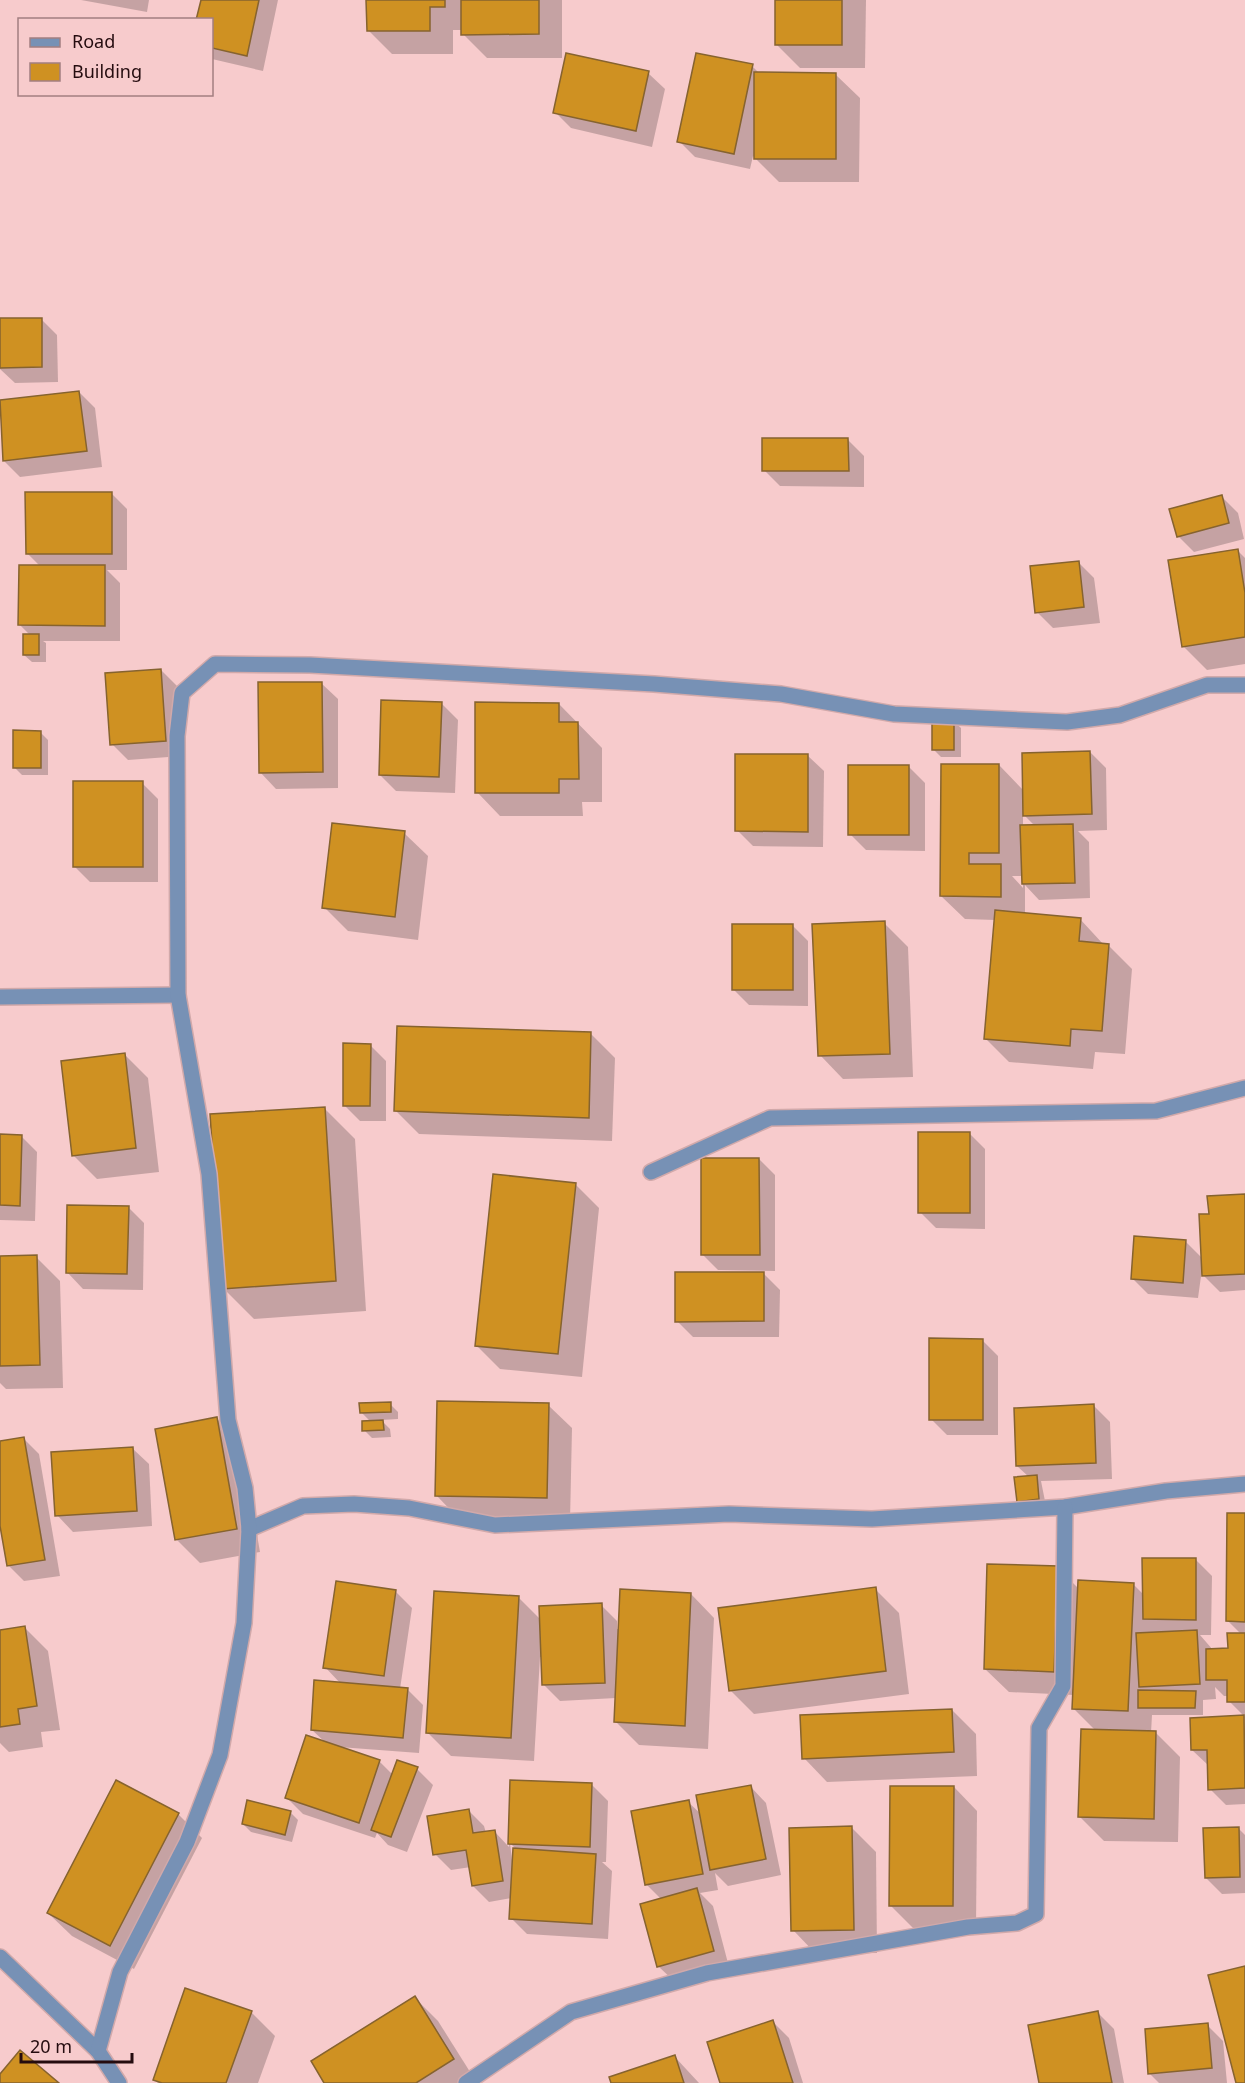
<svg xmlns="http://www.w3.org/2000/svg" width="1245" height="2083" font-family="'Noto Sans',sans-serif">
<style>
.shadow{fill:#0003;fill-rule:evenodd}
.building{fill:#cf9122;stroke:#86632f;stroke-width:1.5}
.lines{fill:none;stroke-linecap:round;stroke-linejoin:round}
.minor-casing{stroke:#d1a9aa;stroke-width:18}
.minor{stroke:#7791b5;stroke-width:15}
</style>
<rect width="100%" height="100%" fill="#f7cbcc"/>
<g class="shadow">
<path d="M 81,0 L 149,0 L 147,12 Z"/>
<path d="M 202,0 L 278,0 L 263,71 L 212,59 L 212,20 Z"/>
<path d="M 368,0 L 562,0 L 562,58 L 487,58 L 463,34 L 463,30 L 453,30 L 453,54 L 392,54 L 368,30 Z"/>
<path d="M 776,0 L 866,0 L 865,68 L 800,68 L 776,44 Z"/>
<path d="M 752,66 L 760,74 L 836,75 L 860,98 L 859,182 L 779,182 L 753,156 L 750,169 L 695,157 L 679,141 Z"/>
<path d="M 648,73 L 665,89 L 652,147 L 571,128 L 555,112 Z"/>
<path d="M 41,319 L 57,335 L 58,382 L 15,383 L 0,369 L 0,320 Z"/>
<path d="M 79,392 L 95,408 L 102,467 L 20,477 L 4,461 L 0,401 Z"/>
<path d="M 848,440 L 864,456 L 864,487 L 780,486 L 764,470 Z"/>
<path d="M 111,493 L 127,509 L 127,570 L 107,570 L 120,583 L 120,641 L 43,641 L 46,643 L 46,662 L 32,662 L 24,655 L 31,636 L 20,625 L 41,567 L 27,553 Z"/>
<path d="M 1222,497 L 1238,513 L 1244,539 L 1194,552 L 1178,536 Z"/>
<path d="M 1238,551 L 1245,558 L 1245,664 L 1207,670 L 1183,646 Z"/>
<path d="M 1078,562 L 1094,578 L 1100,623 L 1053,628 L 1037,612 Z"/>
<path d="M 161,670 L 177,686 L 182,756 L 128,760 L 112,744 Z"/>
<path d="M 321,683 L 338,699 L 338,788 L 276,789 L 260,772 Z"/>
<path d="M 442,704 L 458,720 L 455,793 L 396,791 L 380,775 Z"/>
<path d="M 559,704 L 602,748 L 602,802 L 582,802 L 583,816 L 500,816 L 477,792 Z"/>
<path d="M 953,721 L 961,728 L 961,757 L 941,757 L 933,749 Z"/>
<path d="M 40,732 L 48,740 L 48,775 L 22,775 L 14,767 Z"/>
<path d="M 1090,752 L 1106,768 L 1107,830 L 1078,831 L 1089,842 L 1090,898 L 1039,900 L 1025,885 L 1025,914 L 1080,919 L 1104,945 L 1108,945 L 1132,969 L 1125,1054 L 1095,1052 L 1093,1069 L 1009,1062 L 985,1038 L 995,920 L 965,919 L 941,896 L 999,765 L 1024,791 ZM 1023,814 L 1035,826 L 1023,826 ZM 1012,876 L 1023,876 L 1023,888 Z"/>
<path d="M 807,755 L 824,771 L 823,847 L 753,846 L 737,830 Z"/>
<path d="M 909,767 L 925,783 L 925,851 L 866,850 L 850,834 Z"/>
<path d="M 142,783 L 158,799 L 158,882 L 90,882 L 74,866 Z"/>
<path d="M 404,833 L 428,856 L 418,940 L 348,931 L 324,907 Z"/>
<path d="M 884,923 L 908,947 L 913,1077 L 843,1079 L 820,1055 Z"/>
<path d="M 792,925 L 808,941 L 808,1006 L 749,1005 L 733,989 Z"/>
<path d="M 591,1034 L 615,1058 L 612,1141 L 419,1134 L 395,1110 Z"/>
<path d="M 370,1045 L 386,1061 L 386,1121 L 360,1121 L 344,1105 Z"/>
<path d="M 125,1055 L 148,1078 L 159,1172 L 97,1179 L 73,1155 Z"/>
<path d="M 324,1108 L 355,1139 L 366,1311 L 254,1319 L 223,1288 Z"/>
<path d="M 969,1133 L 985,1149 L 985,1229 L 936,1228 L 920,1212 Z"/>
<path d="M 0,1136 L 21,1136 L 37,1152 L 35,1221 L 0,1220 Z"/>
<path d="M 759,1159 L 775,1175 L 775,1271 L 718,1270 L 702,1254 Z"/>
<path d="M 575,1184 L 599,1208 L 582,1377 L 500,1369 L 476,1345 Z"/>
<path d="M 1245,1195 L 1245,1290 L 1220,1292 L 1204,1276 L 1203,1262 L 1198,1298 L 1148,1294 L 1132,1278 L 1185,1241 L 1203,1259 Z"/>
<path d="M 128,1207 L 144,1223 L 143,1290 L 83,1289 L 67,1272 Z"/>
<path d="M 36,1257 L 60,1281 L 63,1388 L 6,1389 L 0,1383 L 0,1258 Z"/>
<path d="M 764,1274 L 780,1290 L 779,1337 L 693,1337 L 677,1321 Z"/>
<path d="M 982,1340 L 998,1356 L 998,1435 L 947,1435 L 931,1419 Z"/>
<path d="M 390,1404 L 398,1412 L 398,1419 L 381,1420 L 390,1429 L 391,1437 L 372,1438 L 364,1430 L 371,1422 L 361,1412 Z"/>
<path d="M 548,1405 L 572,1428 L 570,1522 L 460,1520 L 437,1496 Z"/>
<path d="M 1094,1406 L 1110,1422 L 1112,1479 L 1041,1481 L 1046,1506 L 1026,1509 L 1019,1501 L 1029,1477 L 1017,1466 Z"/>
<path d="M 217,1419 L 241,1443 L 260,1552 L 200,1563 L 176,1539 Z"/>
<path d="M 23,1438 L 39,1454 L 60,1576 L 24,1581 L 8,1565 L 0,1516 L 0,1442 Z"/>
<path d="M 132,1448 L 149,1464 L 152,1526 L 73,1532 L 57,1515 Z"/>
<path d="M 1245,1515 L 1245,1804 L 1226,1805 L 1210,1789 L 1209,1766 L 1192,1750 L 1244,1716 L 1229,1701 L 1229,1696 L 1224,1696 L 1215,1687 L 1216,1699 L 1203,1700 L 1203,1715 L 1152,1715 L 1151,1733 L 1156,1733 L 1180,1757 L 1178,1842 L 1104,1841 L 1080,1817 L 1096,1731 L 1073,1708 L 1074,1695 L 1009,1692 L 985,1669 L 1057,1567 L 1079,1589 L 1133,1584 L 1144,1595 L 1196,1560 L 1212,1576 L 1211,1635 L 1200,1635 L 1213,1650 L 1229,1650 L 1241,1634 L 1228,1621 Z"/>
<path d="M 875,1589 L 899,1613 L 909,1694 L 754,1714 L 730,1690 Z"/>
<path d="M 396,1592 L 412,1608 L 400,1689 L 407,1689 L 423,1705 L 419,1753 L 339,1747 L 379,1761 L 393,1775 L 417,1769 L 433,1785 L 407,1852 L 388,1845 L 377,1833 L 375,1838 L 303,1814 L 287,1798 L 326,1743 L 312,1730 L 341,1684 L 325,1667 Z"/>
<path d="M 691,1594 L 714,1618 L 708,1749 L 639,1745 L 615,1721 L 616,1698 L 560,1701 L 544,1685 L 543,1657 L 540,1657 L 534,1761 L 451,1756 L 427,1732 L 518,1597 L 541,1620 L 601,1605 L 617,1621 L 617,1629 L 620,1629 Z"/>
<path d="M 24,1627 L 48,1651 L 60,1730 L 41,1732 L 43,1747 L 9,1752 L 0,1743 L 0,1631 Z"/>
<path d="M 952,1710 L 976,1734 L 977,1776 L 827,1782 L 804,1758 Z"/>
<path d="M 512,1782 L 592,1785 L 608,1801 L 606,1862 L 602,1862 L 612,1871 L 608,1939 L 527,1934 L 511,1918 L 512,1898 L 489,1902 L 473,1886 L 471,1867 L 451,1870 L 435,1854 L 468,1810 L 484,1826 L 486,1833 L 494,1831 L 509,1847 ZM 510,1843 L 517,1850 L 512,1860 Z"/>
<path d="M 750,1786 L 766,1803 L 781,1875 L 728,1886 L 715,1873 L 718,1890 L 700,1893 L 713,1906 L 729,1967 L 675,1982 L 658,1966 L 662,1900 L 646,1884 L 688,1802 L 701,1814 Z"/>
<path d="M 954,1787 L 977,1811 L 976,1929 L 914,1929 L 890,1905 Z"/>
<path d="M 290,1812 L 298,1820 L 292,1842 L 251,1832 L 243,1824 Z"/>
<path d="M 178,1814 L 202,1838 L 134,1969 L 72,1936 L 48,1913 Z"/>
<path d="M 852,1828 L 876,1852 L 877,1953 L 816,1954 L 793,1930 Z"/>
<path d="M 1238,1828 L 1245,1835 L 1245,1893 L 1222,1894 L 1206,1878 Z"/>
<path d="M 415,1998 L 438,2021 L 477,2083 L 326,2083 Z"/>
<path d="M 251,2012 L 275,2036 L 258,2083 L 158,2083 L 155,2079 Z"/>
<path d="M 1098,2013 L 1114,2029 L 1124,2083 L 1040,2083 Z"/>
<path d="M 773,2022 L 789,2038 L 803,2083 L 721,2083 Z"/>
<path d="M 1207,2025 L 1223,2041 L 1227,2083 L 1159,2083 L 1149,2073 Z"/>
<path d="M 674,2056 L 699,2083 L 613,2083 Z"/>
</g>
<g class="building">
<path d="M 201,0 L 259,0 L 247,56 L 212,48 L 212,20 L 196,20 Z"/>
<path d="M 366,0 L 445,0 L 445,7 L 430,7 L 430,31 L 367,31 Z"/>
<path d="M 461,0 L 539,0 L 539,34 L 461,35 Z"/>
<rect x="775" y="0" width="67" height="45"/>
<path d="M 566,53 L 649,71 L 636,131 L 553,113 Z"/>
<path d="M 696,53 L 753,64 L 734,154 L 677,142 Z"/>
<path d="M 754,72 L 836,73 L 836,159 L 754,159 Z"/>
<path d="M 0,318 L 42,318 L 42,367 L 0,368 Z"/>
<path d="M 79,391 L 87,451 L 3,461 L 0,400 Z"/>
<path d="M 762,438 L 848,438 L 849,471 L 762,471 Z"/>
<path d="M 25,492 L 112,492 L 112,554 L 26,554 Z"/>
<path d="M 1222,495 L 1229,523 L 1177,537 L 1169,509 Z"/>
<path d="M 1238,549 L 1245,593 L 1245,637 L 1182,647 L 1168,560 Z"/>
<path d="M 1079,561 L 1084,607 L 1035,613 L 1030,566 Z"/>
<path d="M 19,565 L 105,565 L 105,626 L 18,625 Z"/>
<rect x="23" y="634" width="16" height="21"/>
<path d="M 161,669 L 166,741 L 110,745 L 105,673 Z"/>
<path d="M 258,682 L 322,682 L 323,772 L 259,773 Z"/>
<path d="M 381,700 L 442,702 L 439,777 L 379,775 Z"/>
<path d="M 475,702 L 559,703 L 559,722 L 578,722 L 579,779 L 559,779 L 559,793 L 475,793 Z"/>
<rect x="932" y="719" width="22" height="31"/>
<path d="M 13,730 L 41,731 L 41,768 L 13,768 Z"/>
<path d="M 1090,751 L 1092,814 L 1023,816 L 1022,753 Z"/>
<path d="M 735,754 L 808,754 L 808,832 L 735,831 Z"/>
<path d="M 941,764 L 999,764 L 999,853 L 969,853 L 969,864 L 1001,864 L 1001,897 L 940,896 Z"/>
<rect x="848" y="765" width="61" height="70"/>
<rect x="73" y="781" width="70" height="86"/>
<path d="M 332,823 L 405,831 L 395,917 L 322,908 Z"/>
<path d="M 1073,824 L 1075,883 L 1022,884 L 1020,825 Z"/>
<path d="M 995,910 L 1081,918 L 1079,941 L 1109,944 L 1102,1031 L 1071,1029 L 1070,1046 L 984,1039 Z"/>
<path d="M 885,921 L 890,1054 L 818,1056 L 812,924 Z"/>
<rect x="732" y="924" width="61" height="66"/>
<path d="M 397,1026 L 591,1032 L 589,1118 L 394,1111 Z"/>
<path d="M 343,1043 L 371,1044 L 370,1106 L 343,1106 Z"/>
<path d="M 125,1053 L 136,1148 L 72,1156 L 61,1061 Z"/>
<path d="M 325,1107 L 336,1281 L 222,1289 L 210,1114 Z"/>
<rect x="918" y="1132" width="52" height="81"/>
<path d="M 0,1134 L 22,1135 L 20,1206 L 0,1205 Z"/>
<path d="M 701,1158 L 759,1158 L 760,1255 L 701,1255 Z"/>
<path d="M 493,1174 L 576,1183 L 558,1354 L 475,1346 Z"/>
<path d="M 1245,1194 L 1245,1274 L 1202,1276 L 1199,1214 L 1209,1214 L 1207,1196 Z"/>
<path d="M 67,1205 L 129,1206 L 127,1274 L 66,1273 Z"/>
<path d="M 1134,1236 L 1186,1240 L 1183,1283 L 1131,1279 Z"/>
<path d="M 37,1255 L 40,1365 L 0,1366 L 0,1256 Z"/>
<path d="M 675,1272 L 764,1272 L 764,1321 L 675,1322 Z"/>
<path d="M 929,1338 L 983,1339 L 983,1420 L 929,1420 Z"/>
<path d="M 437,1401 L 549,1403 L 547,1498 L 435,1496 Z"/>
<path d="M 391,1402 L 391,1412 L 360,1413 L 359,1403 Z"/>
<path d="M 1094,1404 L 1096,1463 L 1016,1466 L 1014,1408 Z"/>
<path d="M 217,1417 L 237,1529 L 175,1540 L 155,1429 Z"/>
<path d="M 383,1420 L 384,1430 L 362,1431 L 362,1421 Z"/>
<path d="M 24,1437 L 45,1560 L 7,1566 L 0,1526 L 0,1441 Z"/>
<path d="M 133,1447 L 137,1511 L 55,1516 L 51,1452 Z"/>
<path d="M 1037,1475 L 1039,1499 L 1017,1502 L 1014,1477 Z"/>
<path d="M 1227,1513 L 1245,1513 L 1245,1622 L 1226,1621 Z"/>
<path d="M 1142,1558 L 1196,1558 L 1196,1620 L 1143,1619 Z"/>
<path d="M 987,1564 L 1058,1566 L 1054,1672 L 984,1669 Z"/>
<path d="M 1078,1580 L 1134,1583 L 1128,1711 L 1072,1709 Z"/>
<path d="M 336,1581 L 396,1590 L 384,1676 L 323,1668 Z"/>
<path d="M 876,1587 L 886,1671 L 729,1691 L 718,1608 Z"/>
<path d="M 620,1589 L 691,1593 L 685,1726 L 614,1722 Z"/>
<path d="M 434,1591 L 519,1596 L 511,1738 L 426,1733 Z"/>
<path d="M 602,1603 L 605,1683 L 542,1685 L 539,1606 Z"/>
<path d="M 25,1626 L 37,1706 L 18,1709 L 20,1724 L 0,1727 L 0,1630 Z"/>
<path d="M 1197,1630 L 1200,1684 L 1139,1687 L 1136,1633 Z"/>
<path d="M 1227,1633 L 1245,1633 L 1245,1702 L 1227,1702 L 1227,1680 L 1206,1680 L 1206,1649 L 1228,1648 Z"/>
<path d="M 314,1680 L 408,1688 L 403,1738 L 311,1730 Z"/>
<path d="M 1138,1690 L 1196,1691 L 1195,1708 L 1138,1708 Z"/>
<path d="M 952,1709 L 954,1752 L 802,1759 L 800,1715 Z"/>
<path d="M 1244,1715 L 1245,1788 L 1208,1790 L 1207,1750 L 1191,1750 L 1190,1718 Z"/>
<path d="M 1081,1729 L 1156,1731 L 1154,1819 L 1078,1817 Z"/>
<path d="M 306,1735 L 380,1760 L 359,1823 L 285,1798 Z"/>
<path d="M 397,1760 L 418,1767 L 391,1837 L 371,1830 Z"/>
<path d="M 116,1780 L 179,1813 L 110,1946 L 47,1913 Z"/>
<path d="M 510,1780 L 592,1783 L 590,1847 L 508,1844 Z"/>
<path d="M 751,1785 L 766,1859 L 710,1870 L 696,1795 Z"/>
<path d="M 890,1786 L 954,1786 L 953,1906 L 889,1906 Z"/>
<path d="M 247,1800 L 291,1811 L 285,1835 L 242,1824 Z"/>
<path d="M 689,1800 L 703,1874 L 645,1885 L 631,1811 Z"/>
<path d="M 469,1809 L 473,1833 L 495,1830 L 503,1881 L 472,1886 L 466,1850 L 433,1855 L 427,1816 Z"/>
<path d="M 852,1826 L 854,1930 L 791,1931 L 789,1828 Z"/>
<path d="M 1239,1827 L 1240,1877 L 1205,1878 L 1203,1828 Z"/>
<path d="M 513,1848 L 596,1854 L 592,1924 L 509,1919 Z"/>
<path d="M 697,1888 L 714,1951 L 657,1967 L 640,1904 Z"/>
<path d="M 1245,1966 L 1245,2083 L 1236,2083 L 1208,1975 Z"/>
<path d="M 185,1988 L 252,2011 L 226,2083 L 162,2083 L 153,2080 Z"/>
<path d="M 415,1996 L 454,2059 L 416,2083 L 324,2083 L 311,2061 Z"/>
<path d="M 1098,2011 L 1112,2083 L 1039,2083 L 1028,2025 Z"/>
<path d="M 773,2020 L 793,2083 L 720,2083 L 707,2042 Z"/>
<path d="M 1208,2023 L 1212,2068 L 1148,2074 L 1145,2029 Z"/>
<path d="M 20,2050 L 59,2083 L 0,2083 L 0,2074 Z"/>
<path d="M 675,2055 L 684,2083 L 611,2083 L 609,2077 Z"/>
</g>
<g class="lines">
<defs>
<g id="minor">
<path d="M 0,997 L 178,995"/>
<path d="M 651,1172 L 770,1118 L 1156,1111 L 1245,1088"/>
<path d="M 249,1529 L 303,1506 L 354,1504 L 409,1508 L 495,1525 L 729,1514 L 872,1519 L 1065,1507 L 1166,1491 L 1245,1484"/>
<path d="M 0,1957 L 98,2051 L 119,2083"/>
<path d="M 98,2051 L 120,1972 L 187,1842 L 220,1755 L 244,1623 L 249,1529 L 245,1488 L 228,1420 L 209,1174 L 178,995 L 177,736 L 182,693 L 215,664 L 310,665 L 654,684 L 781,694 L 894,714 L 1067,722 L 1120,715 L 1207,685 L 1245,685"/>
<path d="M 466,2083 L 571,2012 L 707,1973 L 968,1927 L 1017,1923 L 1036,1914 L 1039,1728 L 1063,1686 L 1065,1507"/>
</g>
</defs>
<use href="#minor" class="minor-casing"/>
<use href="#minor" class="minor"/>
</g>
<rect x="18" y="18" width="195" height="78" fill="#f7cbcc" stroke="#a37f80" stroke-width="1.5"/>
<rect x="30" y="38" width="30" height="9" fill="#7791b5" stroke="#a37f80" stroke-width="1.5"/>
<text x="72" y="48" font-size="18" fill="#250c0f">Road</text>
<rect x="30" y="63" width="30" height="18" fill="#cf9122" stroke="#a37f80" stroke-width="1.5"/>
<text x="72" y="78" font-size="18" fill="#250c0f">Building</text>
<path d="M21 2053v9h111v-9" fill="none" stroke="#250c0f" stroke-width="3"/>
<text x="30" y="2053" font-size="18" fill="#250c0f" stroke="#f7cbcc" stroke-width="4.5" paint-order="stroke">20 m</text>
</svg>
